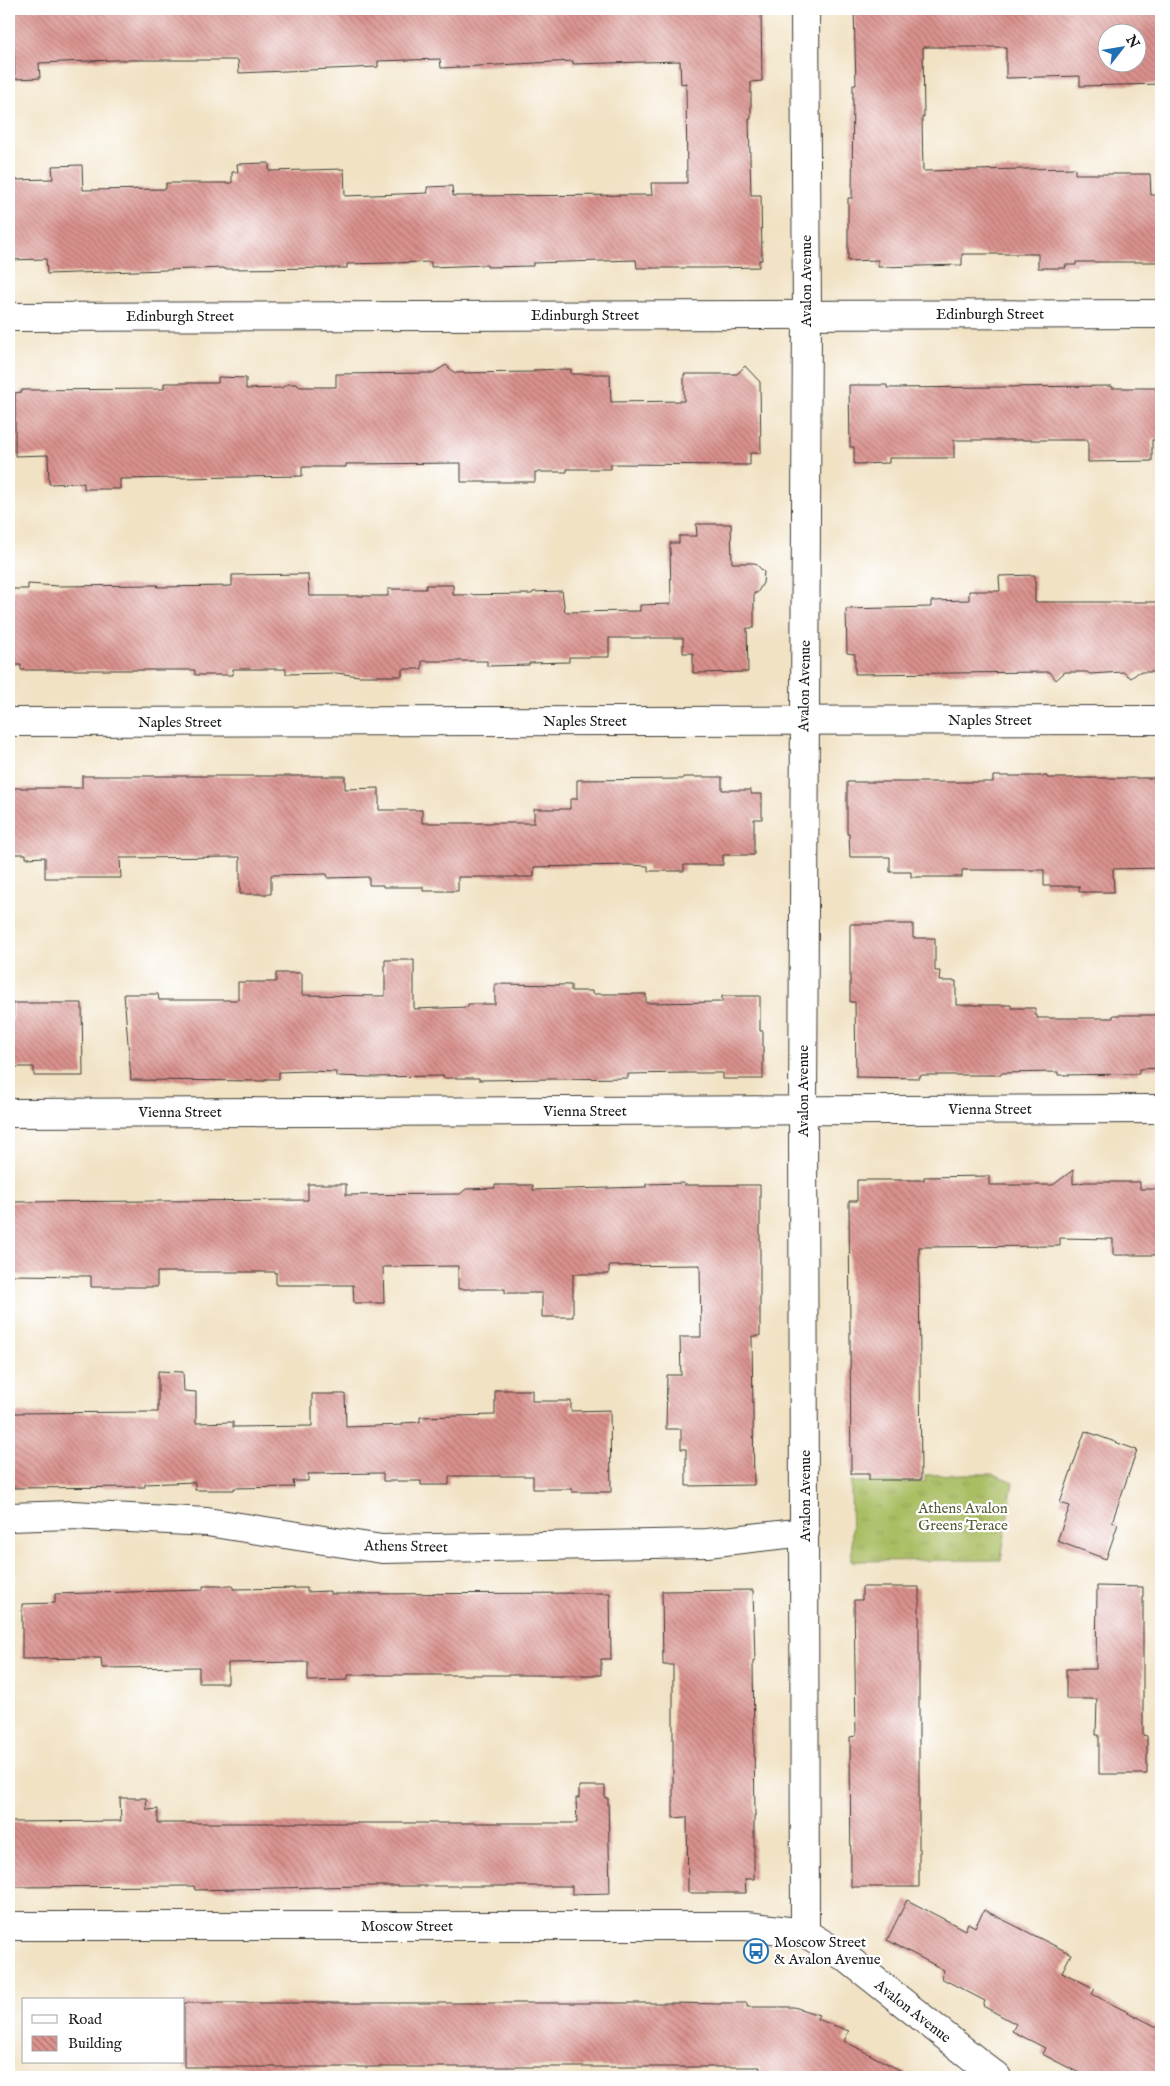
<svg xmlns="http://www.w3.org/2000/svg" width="1170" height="2086" font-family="'IM FELL English',serif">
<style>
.grass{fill:url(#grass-tufts);stroke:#626c3f}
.building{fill:url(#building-back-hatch);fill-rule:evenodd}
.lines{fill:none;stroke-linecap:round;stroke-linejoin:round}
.minor-casing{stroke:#3c3a35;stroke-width:30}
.minor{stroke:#fff;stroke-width:28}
.labels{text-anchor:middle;stroke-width:4.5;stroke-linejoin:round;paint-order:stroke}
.street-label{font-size:15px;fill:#1c1c1c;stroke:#fff}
.park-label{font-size:15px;fill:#545c38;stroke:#fff}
.poi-label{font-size:15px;fill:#1c1c1c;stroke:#fff;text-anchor:start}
</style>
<defs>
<pattern id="grass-tufts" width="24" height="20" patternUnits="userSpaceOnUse" patternTransform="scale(1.25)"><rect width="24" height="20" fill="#a9bd62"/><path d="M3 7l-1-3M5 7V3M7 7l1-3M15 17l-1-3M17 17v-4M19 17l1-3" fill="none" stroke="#91a254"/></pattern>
<pattern id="building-back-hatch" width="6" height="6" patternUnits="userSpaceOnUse" patternTransform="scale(1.25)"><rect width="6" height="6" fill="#da918d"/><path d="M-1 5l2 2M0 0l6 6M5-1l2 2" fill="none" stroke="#b07672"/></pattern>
</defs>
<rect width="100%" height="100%" fill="#fff"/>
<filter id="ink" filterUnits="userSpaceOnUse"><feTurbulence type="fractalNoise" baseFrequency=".02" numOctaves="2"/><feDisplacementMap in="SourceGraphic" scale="10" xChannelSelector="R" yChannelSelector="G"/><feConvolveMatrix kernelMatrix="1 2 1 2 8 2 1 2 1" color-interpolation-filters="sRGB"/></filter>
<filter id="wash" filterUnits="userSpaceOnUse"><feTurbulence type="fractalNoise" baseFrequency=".0096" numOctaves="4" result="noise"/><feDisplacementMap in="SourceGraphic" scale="20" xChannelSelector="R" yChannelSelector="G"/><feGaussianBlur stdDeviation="1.12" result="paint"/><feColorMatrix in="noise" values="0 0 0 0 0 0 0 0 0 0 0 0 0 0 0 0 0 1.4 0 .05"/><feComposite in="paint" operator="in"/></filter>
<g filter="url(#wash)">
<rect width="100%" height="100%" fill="#f1e2c4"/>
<path class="grass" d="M 966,1474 L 993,1474 L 1013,1482 L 1001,1560 L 852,1561 L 851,1482 L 925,1482 L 925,1475 Z"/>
<g id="blocks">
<g class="building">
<path d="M 12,9 L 761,9 L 762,81 L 751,82 L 751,119 L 749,119 L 751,195 L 761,195 L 762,260 L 759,260 L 759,267 L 713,268 L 637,268 L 636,260 L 533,263 L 533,266 L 487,267 L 487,265 L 431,267 L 431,262 L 347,264 L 347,268 L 224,269 L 224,268 L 47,274 L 46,259 L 9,260 L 9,212 L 14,212 L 13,180 L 53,179 L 52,166 L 82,165 L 83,190 L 166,189 L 166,183 L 232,183 L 232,172 L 238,172 L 237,164 L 269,163 L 269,171 L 344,169 L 345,196 L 428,193 L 427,187 L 452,186 L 453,196 L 652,195 L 651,183 L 687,183 L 686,83 L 681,84 L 680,61 L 573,64 L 573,61 L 441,68 L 440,59 L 378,61 L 378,67 L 239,73 L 238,60 L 115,60 L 39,63 L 40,78 L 15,79 Z"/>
<path d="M 854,9 L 1161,9 L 1161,84 L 1080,86 L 1080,76 L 1006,78 L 1006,47 L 923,47 L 924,117 L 922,117 L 923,171 L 1075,168 L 1075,174 L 1150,174 L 1151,195 L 1161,195 L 1161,262 L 1076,262 L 1076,265 L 1065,265 L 1066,268 L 1038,268 L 1038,254 L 962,254 L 962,265 L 878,267 L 878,260 L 848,261 L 848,198 L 852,198 L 853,85 L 856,85 ZM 1108,32 L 1138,32 L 1138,62 L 1108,62 Z"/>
<path d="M 446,365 L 455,373 L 534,372 L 534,370 L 571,369 L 571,374 L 610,374 L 611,402 L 684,401 L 684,374 L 737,374 L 745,366 L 760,382 L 761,453 L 750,453 L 750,465 L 611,464 L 611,469 L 567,469 L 567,472 L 535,472 L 535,482 L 461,482 L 461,463 L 346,464 L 346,467 L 302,467 L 302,476 L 120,479 L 120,489 L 84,489 L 84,483 L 49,484 L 48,455 L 15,456 L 15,393 L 22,392 L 22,390 L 164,389 L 164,383 L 218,383 L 218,377 L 246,378 L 246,389 L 281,388 L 288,384 L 296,384 L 300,387 L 336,387 L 336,374 L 433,373 Z"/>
<path d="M 849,385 L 887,385 L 887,388 L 1112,386 L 1112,388 L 1161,388 L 1161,440 L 1152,440 L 1152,461 L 1088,462 L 1088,440 L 954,440 L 954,458 L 889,458 L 889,463 L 854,464 L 854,447 L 850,447 Z"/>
<path d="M 696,524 L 731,524 L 732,563 L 755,563 L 764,572 L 763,583 L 757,593 L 754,593 L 754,628 L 747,628 L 748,672 L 693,673 L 693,653 L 683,653 L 683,638 L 609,638 L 609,657 L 569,657 L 569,662 L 529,663 L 529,665 L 487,666 L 487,661 L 422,661 L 422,669 L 402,669 L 402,676 L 359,676 L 336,673 L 286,674 L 286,669 L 233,669 L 233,675 L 195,675 L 195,670 L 21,670 L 21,665 L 9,665 L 9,600 L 13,600 L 13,589 L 28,589 L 28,584 L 58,586 L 158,585 L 157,587 L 232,586 L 232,575 L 308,574 L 309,596 L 388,596 L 388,589 L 426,589 L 426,585 L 453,585 L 453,595 L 532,594 L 533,592 L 562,591 L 565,612 L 640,611 L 640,605 L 671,604 L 670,543 L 679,543 L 679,536 L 697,536 Z"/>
<path d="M 1035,575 L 1035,602 L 1161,602 L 1161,672 L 1139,672 L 1131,678 L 1123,672 L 1090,674 L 1087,672 L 1065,672 L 1056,680 L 1050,672 L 855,674 L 855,654 L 847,653 L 846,609 L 931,607 L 931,601 L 969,600 L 969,591 L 1000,591 L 999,576 Z"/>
<path d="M 82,776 L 345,776 L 345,789 L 379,788 L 379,810 L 422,810 L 422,823 L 534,823 L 534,809 L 570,809 L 570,799 L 577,799 L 577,780 L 683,779 L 683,777 L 722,777 L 722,790 L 751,790 L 751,794 L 762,794 L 762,819 L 754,819 L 754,855 L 723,855 L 723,865 L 684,865 L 684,871 L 648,871 L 648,866 L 628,865 L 534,867 L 534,877 L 458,877 L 458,891 L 423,891 L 423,887 L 383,887 L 383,885 L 369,885 L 369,877 L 328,878 L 327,874 L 271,875 L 271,894 L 240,894 L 240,857 L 120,858 L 121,878 L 45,878 L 45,857 L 26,858 L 26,854 L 9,854 L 9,788 L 82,788 Z"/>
<path d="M 993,776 L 1047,776 L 1047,778 L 1161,778 L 1161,868 L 1113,869 L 1114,892 L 1079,892 L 1079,886 L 1044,886 L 1044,870 L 962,870 L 962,877 L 911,877 L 911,872 L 890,872 L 890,857 L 850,857 L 849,834 L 847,834 L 847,782 L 993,782 Z"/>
<path d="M 850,924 L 913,924 L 913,938 L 935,938 L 935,971 L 940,971 L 939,981 L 956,981 L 956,1005 L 1011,1005 L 1011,1008 L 1035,1008 L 1035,1015 L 1037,1015 L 1037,1018 L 1113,1018 L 1113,1015 L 1161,1015 L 1161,1068 L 1139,1069 L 1139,1074 L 1058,1075 L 1058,1072 L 1001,1073 L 1001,1075 L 920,1075 L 920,1078 L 856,1077 L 855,1002 L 850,1002 Z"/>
<path d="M 385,960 L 414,960 L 414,1009 L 468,1007 L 468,1004 L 495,1004 L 495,984 L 571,985 L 571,991 L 592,991 L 592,994 L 646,994 L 646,1003 L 722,1002 L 722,996 L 760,996 L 760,1031 L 763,1031 L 763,1079 L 723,1079 L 723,1073 L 685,1073 L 628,1074 L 628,1078 L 479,1080 L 479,1078 L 443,1078 L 443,1076 L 369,1077 L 336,1076 L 336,1072 L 308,1071 L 279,1072 L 279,1079 L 265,1079 L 265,1081 L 131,1080 L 124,994 L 158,994 L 159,1000 L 238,1000 L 238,982 L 276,982 L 276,973 L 302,973 L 302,995 L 385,996 Z"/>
<path d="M 13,1003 L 82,1003 L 83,1076 L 34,1076 L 34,1067 L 9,1067 L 9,1020 L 13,1019 Z"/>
<path d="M 1073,1170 L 1073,1184 L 1085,1182 L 1140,1182 L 1140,1189 L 1161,1189 L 1161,1255 L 1113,1255 L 1113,1239 L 1060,1238 L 1060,1246 L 919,1247 L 921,1480 L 869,1480 L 869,1474 L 851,1474 L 849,1201 L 857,1201 L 857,1180 L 924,1180 L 924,1177 L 989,1176 L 989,1185 L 1053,1185 Z"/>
<path d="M 684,1183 L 684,1185 L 760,1185 L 760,1336 L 752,1336 L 754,1485 L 686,1486 L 686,1449 L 681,1449 L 681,1429 L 666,1429 L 667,1375 L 681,1375 L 680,1337 L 701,1337 L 700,1265 L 609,1266 L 609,1274 L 573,1274 L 573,1317 L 542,1317 L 542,1293 L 505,1293 L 505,1289 L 458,1289 L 458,1266 L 383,1267 L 384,1303 L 354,1303 L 353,1285 L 276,1285 L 276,1272 L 157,1272 L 157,1287 L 91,1287 L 91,1276 L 10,1275 L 10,1202 L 308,1200 L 308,1184 L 346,1184 L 346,1195 L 460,1194 L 466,1189 L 495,1188 L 495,1185 L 533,1185 L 533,1190 L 608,1188 L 646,1187 L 646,1184 Z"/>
<path d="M 158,1371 L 183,1372 L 184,1391 L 196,1392 L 196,1423 L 233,1422 L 233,1427 L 312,1426 L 312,1394 L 345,1394 L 346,1427 L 403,1425 L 402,1423 L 420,1422 L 420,1417 L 495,1415 L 495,1390 L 532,1390 L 532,1401 L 571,1401 L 571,1411 L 610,1410 L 611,1492 L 572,1492 L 572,1489 L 533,1489 L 533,1476 L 449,1476 L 449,1485 L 421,1485 L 421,1481 L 383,1481 L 383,1473 L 308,1474 L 308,1481 L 293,1481 L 294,1487 L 234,1488 L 234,1490 L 195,1490 L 195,1482 L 145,1484 L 145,1487 L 9,1488 L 9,1413 L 158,1412 Z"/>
<path d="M 1085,1431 L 1137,1450 L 1112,1522 L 1118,1524 L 1106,1559 L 1057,1541 L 1070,1506 L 1060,1503 Z"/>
<path d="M 203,1586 L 233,1586 L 233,1589 L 307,1588 L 307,1592 L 330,1591 L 330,1594 L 610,1593 L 611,1659 L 601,1659 L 601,1675 L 348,1675 L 348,1680 L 308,1681 L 308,1662 L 228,1663 L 228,1683 L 199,1683 L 199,1667 L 102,1668 L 101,1658 L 22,1659 L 22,1604 L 55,1603 L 55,1594 L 203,1590 Z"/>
<path d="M 1097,1586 L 1143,1587 L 1143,1735 L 1147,1736 L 1147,1774 L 1099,1774 L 1099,1735 L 1096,1735 L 1097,1699 L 1066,1699 L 1066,1669 L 1096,1669 Z"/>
<path d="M 862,1587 L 919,1587 L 919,1887 L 851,1887 L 850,1737 L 856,1736 L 854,1600 L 862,1600 Z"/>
<path d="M 753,1590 L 755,1661 L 753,1661 L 755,1816 L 754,1817 L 754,1879 L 745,1879 L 746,1893 L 688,1893 L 687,1817 L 673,1818 L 673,1665 L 663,1665 L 662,1591 Z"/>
<path d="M 579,1786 L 605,1786 L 605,1798 L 608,1798 L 610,1893 L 572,1894 L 572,1886 L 361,1886 L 195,1890 L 194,1886 L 9,1887 L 9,1822 L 121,1821 L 120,1798 L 146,1798 L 147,1810 L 158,1809 L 158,1823 L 577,1823 L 576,1798 L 579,1798 Z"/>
<path d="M 907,1900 L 965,1930 L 968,1923 L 975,1927 L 984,1910 L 1071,1954 L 1062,1972 L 1095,1989 L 1092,1994 L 1161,2029 L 1161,2077 L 1087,2077 L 1042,2054 L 1045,2048 L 1012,2031 L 1016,2024 L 983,2006 L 985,2001 L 941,1978 L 944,1970 L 887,1940 Z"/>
<path d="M 184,2003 L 672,2003 L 721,2004 L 721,2003 L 747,2003 L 747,2007 L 794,2007 L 819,2015 L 817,2019 L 849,2031 L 844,2041 L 913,2077 L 799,2077 L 790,2073 L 759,2073 L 760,2067 L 184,2067 Z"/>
</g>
</g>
</g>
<g filter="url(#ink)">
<use href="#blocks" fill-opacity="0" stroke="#3c3a35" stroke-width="1"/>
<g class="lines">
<defs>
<g id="minor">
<path d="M 9,317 L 1161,314"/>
<path d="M 9,722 L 1161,720"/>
<path d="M 9,1113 L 1161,1109"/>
<path d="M 9,1517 L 72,1515 L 207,1522 L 382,1549 L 707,1543 L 805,1532"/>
<path d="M 9,1926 L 746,1926 L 805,1933 L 848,1959 L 997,2077"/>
<path d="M 805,1933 L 803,1110 L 807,314 L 805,9"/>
</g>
</defs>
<use href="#minor" class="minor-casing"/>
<use href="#minor" class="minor"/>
</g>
</g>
<defs>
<symbol id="bus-ring" viewBox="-11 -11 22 22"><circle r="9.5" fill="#fff" stroke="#1f6fb2" stroke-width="1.5"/><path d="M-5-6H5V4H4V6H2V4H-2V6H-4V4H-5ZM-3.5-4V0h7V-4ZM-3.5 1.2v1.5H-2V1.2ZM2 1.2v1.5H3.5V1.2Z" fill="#1f6fb2"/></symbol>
</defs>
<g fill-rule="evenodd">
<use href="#bus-ring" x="742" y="1937" width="28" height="28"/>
</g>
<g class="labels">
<g class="street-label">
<text transform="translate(806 281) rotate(-90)" y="5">Avalon Avenue</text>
<text x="990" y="319">Edinburgh Street</text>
<text x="585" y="320">Edinburgh Street</text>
<text x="180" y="321">Edinburgh Street</text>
<text transform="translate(804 686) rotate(-89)" y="5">Avalon Avenue</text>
<text x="990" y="725">Naples Street</text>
<text x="585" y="726">Naples Street</text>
<text x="180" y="727">Naples Street</text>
<text transform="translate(803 1091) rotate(-90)" y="5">Avalon Avenue</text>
<text x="990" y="1114">Vienna Street</text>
<text x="585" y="1116">Vienna Street</text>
<text x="180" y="1117">Vienna Street</text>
<text transform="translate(805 1496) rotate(-90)" y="5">Avalon Avenue</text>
<text transform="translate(406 1546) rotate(1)" y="5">Athens Street</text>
<text x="407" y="1931">Moscow Street</text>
<text transform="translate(913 2011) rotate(38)" y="5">Avalon Avenue</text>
</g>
<g class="park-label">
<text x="963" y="1513">Athens Avalon<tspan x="963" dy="17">Greens Terace</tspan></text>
</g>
<g class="poi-label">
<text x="774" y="1947">Moscow Street<tspan x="774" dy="17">&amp; Avalon Avenue</tspan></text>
</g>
</g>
<rect width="1170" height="2086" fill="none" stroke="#fff" stroke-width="30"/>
<rect x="22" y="1998" width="162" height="65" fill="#ffffff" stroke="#a4a4a4"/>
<rect x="32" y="2015" width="25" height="8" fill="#ffffff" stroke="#a4a4a4"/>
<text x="68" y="2024" font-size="15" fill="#1c1c1c">Road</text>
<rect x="32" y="2036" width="25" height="15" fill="url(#building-back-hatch)" stroke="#a4a4a4"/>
<text x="68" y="2048" font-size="15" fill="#1c1c1c">Building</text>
<g transform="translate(1122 48) rotate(59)"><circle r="24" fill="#ffffff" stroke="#a4a4a4"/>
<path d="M0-4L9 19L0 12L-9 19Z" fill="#1f6fb2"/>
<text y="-8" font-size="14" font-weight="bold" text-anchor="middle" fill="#1c1c1c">N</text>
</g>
</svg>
